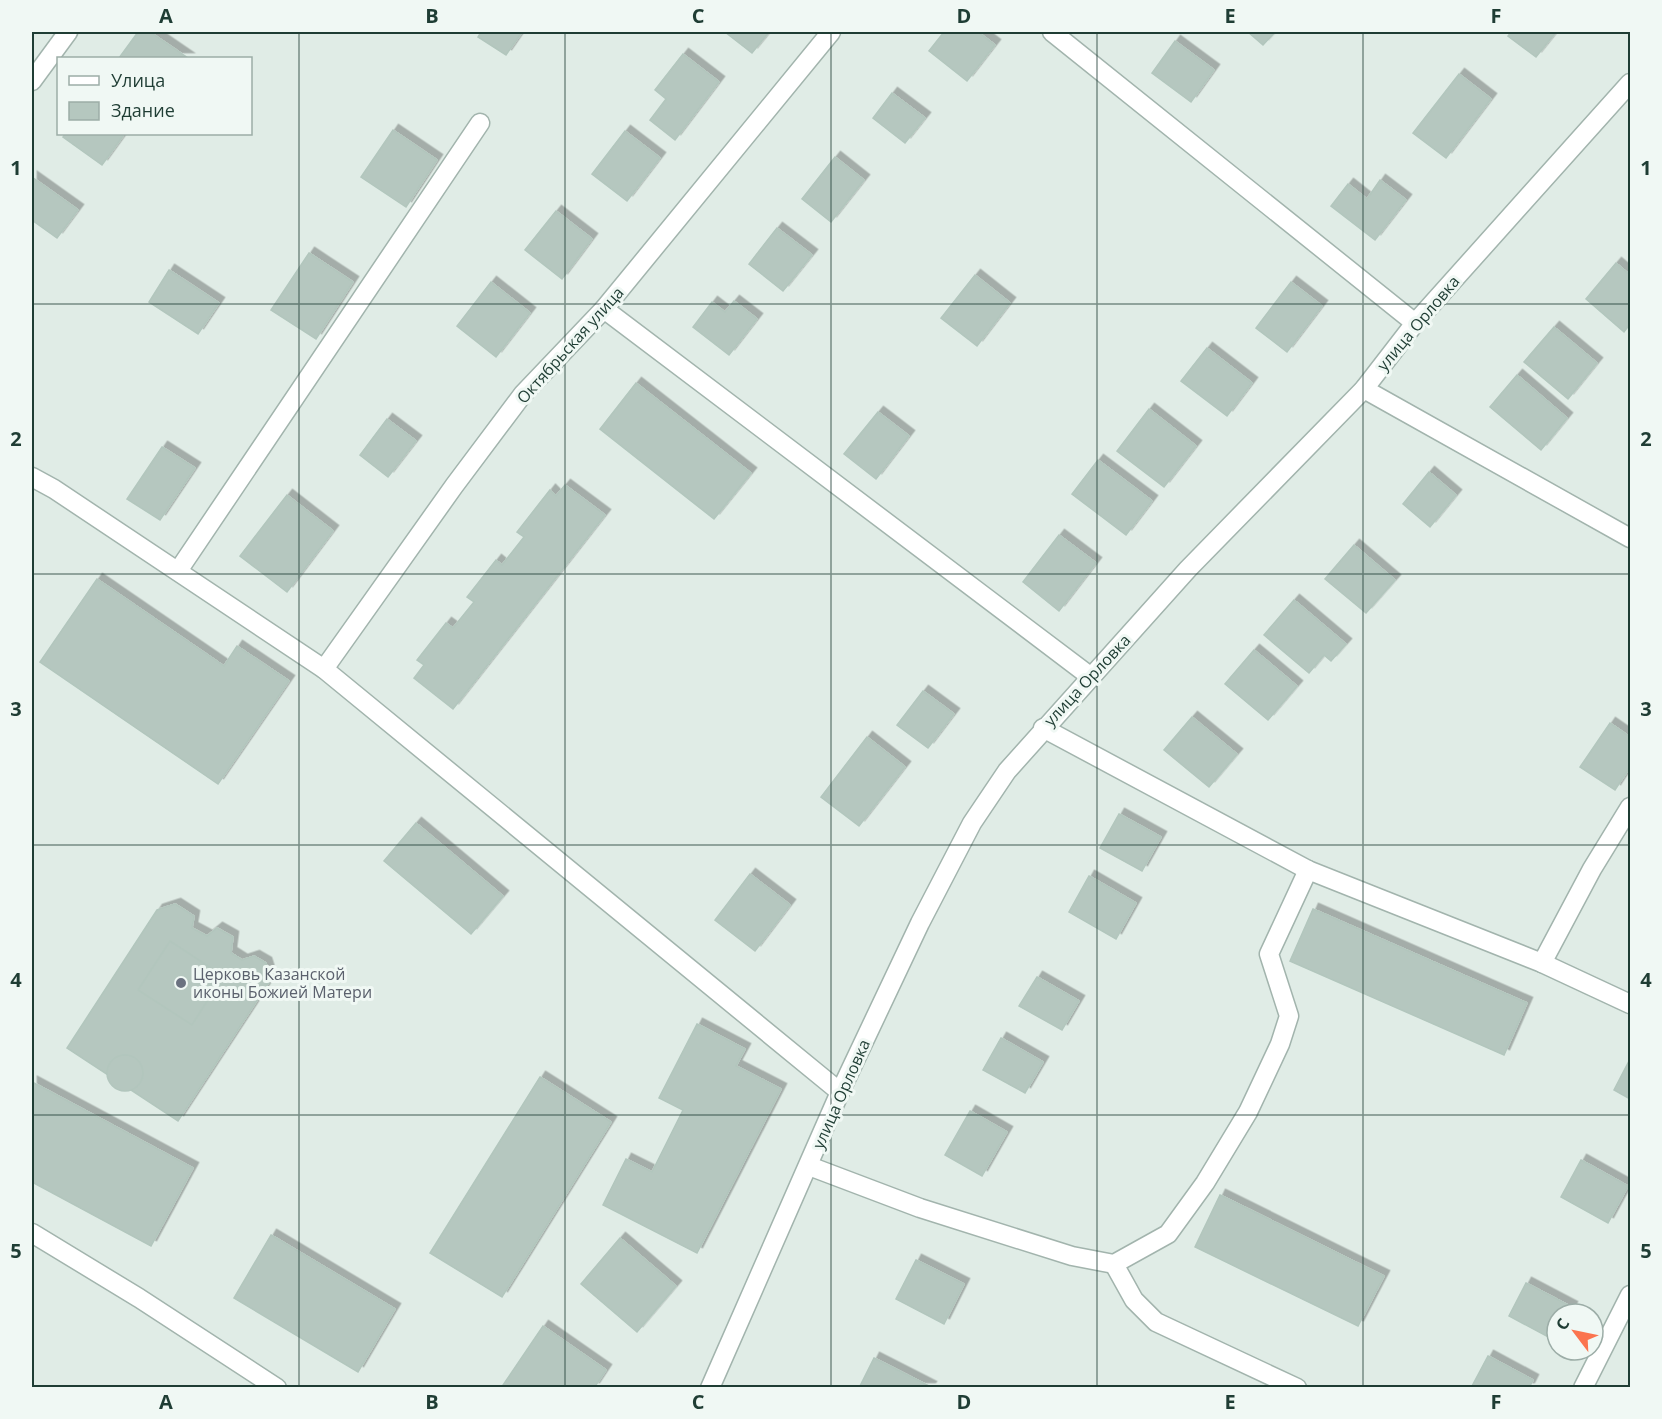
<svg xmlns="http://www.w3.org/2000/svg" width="1662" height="1419" font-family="'Open Sans',sans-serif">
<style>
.building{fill:#b5c7bf;stroke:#b2c6bd;stroke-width:1.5;filter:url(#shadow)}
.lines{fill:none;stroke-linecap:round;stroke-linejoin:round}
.minor-casing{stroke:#a2b4ad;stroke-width:21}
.minor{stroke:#fff;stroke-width:18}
.grid{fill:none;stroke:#1f3d34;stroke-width:1.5;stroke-opacity:0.55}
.worship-dot{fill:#6b7280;stroke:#f0f8f4;stroke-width:2}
.labels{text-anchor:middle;stroke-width:6;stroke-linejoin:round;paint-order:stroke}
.street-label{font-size:16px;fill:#1f3d34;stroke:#f0f8f4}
.worship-label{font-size:16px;fill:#5b616d;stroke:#f0f8f4;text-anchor:start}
.neatline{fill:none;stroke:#1f3d34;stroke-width:2}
.grid-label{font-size:20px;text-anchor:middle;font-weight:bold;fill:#1f3d34}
</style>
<defs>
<filter id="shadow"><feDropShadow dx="5.5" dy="-5.5" stdDeviation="0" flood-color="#0004"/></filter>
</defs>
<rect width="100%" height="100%" fill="#e0ece6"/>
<g class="building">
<path d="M 138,32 L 150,32 L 188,58 L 119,58 Z"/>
<path d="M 481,32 L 522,32 L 506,55 L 478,37 Z"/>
<path d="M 725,32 L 769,32 L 752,53 Z"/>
<path d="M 944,32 L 978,32 L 995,45 L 967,81 L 929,51 Z"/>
<path d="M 1248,32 L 1275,32 L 1263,45 Z"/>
<path d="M 1511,32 L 1556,32 L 1536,57 L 1508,36 Z"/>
<path d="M 1175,41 L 1214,70 L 1191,102 L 1152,73 Z"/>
<path d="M 683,54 L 719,82 L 675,140 L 650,120 L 666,99 L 655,90 Z"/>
<path d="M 1459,74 L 1491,99 L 1446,158 L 1413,133 Z"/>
<path d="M 892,93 L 925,118 L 905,143 L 873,118 Z"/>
<path d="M 393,130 L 437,160 L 406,207 L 361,177 Z"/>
<path d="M 625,131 L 660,158 L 627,201 L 592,174 Z"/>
<path d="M 65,134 L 119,134 L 123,136 L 102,165 L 63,137 Z"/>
<path d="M 835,157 L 864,180 L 831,222 L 802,199 Z"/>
<path d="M 32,177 L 78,210 L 57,238 L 32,220 Z"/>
<path d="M 1380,180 L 1406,200 L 1375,240 L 1331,206 L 1348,184 L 1367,199 Z"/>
<path d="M 556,211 L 592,239 L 562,279 L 525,250 Z"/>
<path d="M 777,228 L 812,255 L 783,291 L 749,264 Z"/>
<path d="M 309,253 L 353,282 L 316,339 L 271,310 Z"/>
<path d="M 1616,263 L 1630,275 L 1630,324 L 1624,332 L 1586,299 Z"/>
<path d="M 169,270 L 219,303 L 198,334 L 149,302 Z"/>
<path d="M 975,275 L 1010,303 L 977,346 L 941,318 Z"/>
<path d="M 491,282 L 530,313 L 496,357 L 457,326 Z"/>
<path d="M 1291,282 L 1322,306 L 1287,352 L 1256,328 Z"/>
<path d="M 734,301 L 757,319 L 729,355 L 693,327 L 712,302 L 725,312 Z"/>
<path d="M 1554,327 L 1597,363 L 1568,399 L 1524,362 Z"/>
<path d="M 1207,348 L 1252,383 L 1227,416 L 1181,381 Z"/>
<path d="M 1517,375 L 1567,418 L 1541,450 L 1490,407 Z"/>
<path d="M 636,383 L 751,473 L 714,519 L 600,429 Z"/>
<path d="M 1149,409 L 1196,446 L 1164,487 L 1117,451 Z"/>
<path d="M 878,412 L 909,436 L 876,479 L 844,454 Z"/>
<path d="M 387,419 L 416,441 L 388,477 L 360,455 Z"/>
<path d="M 162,447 L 195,468 L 160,520 L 127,499 Z"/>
<path d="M 1098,460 L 1152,501 L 1126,535 L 1072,494 Z"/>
<path d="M 1429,472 L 1456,495 L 1430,527 L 1403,504 Z"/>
<path d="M 565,485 L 605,515 L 453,709 L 414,678 L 424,665 L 417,660 L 446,623 L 453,628 L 474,602 L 467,597 L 496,560 L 502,565 L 524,537 L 517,532 L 550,490 L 556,496 Z"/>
<path d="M 287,495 L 333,531 L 287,592 L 240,556 Z"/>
<path d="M 1059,535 L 1096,563 L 1059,611 L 1023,582 Z"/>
<path d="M 1354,545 L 1395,580 L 1366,613 L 1325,579 Z"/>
<path d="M 97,579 L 224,666 L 237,646 L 289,681 L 218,784 L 40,662 Z"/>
<path d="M 1294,600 L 1346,644 L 1331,661 L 1324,655 L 1309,673 L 1264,635 Z"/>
<path d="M 1254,650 L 1297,686 L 1268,720 L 1225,684 Z"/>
<path d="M 923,691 L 954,714 L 928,748 L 897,725 Z"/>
<path d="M 1192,717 L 1237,754 L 1209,787 L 1164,750 Z"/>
<path d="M 1610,723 L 1630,737 L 1630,767 L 1615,790 L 1580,767 Z"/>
<path d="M 867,737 L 905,767 L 859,826 L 821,797 Z"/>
<path d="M 1119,814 L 1161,837 L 1142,871 L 1100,848 Z"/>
<path d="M 416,823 L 503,896 L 471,934 L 384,861 Z"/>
<path d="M 750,874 L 790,905 L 755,951 L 715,920 Z"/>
<path d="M 1089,876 L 1136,903 L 1116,939 L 1069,912 Z"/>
<path d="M 175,904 L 194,916 L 192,928 L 207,936 L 217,928 L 233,937 L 231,953 L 242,960 L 254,956 L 266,963 L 271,979 L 178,1121 L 67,1048 L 157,910 Z"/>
<path d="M 1313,909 L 1527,1003 L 1504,1055 L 1290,961 Z"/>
<path d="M 170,941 L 223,976 L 192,1025 L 138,990 Z"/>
<path d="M 1037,977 L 1079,1001 L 1062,1030 L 1019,1006 Z"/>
<path d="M 697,1024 L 745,1049 L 736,1066 L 781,1089 L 697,1253 L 603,1205 L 626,1159 L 652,1172 L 683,1110 L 659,1098 Z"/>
<path d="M 1001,1038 L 1043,1062 L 1025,1093 L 983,1070 Z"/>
<circle cx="125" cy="1073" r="18"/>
<path d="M 1630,1059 L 1630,1099 L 1614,1090 Z"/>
<path d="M 540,1077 L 611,1122 L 502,1297 L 430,1253 Z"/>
<path d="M 32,1082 L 193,1168 L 151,1246 L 32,1182 Z"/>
<path d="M 970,1111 L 1007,1132 L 982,1176 L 945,1155 Z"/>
<path d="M 1581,1160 L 1628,1186 L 1608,1223 L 1561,1197 Z"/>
<path d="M 1220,1195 L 1384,1276 L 1358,1326 L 1195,1247 Z"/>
<path d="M 271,1235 L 395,1309 L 358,1372 L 234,1298 Z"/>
<path d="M 620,1238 L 676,1286 L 637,1332 L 581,1284 Z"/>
<path d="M 916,1260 L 964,1284 L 944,1324 L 896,1299 Z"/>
<path d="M 1526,1283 L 1572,1307 L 1568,1314 L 1557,1314 L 1557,1335 L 1554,1340 L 1509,1316 Z"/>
<path d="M 543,1326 L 606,1370 L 594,1388 L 501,1388 Z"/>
<path d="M 1488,1356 L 1533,1380 L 1529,1388 L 1471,1388 Z"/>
<path d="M 874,1358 L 931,1387 L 930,1388 L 859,1388 Z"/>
</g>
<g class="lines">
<defs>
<g id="minor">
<path d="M 1052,32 L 1415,323"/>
<path d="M 32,81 L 68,32"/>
<path d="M 604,309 L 1091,677"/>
<path d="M 1364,389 L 1630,538"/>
<path d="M 32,477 L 54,489 L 324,669 L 840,1092"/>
<path d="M 178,571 L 480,123"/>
<path d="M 324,669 L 454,486 L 523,394 L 604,309 L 831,32"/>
<path d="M 1043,728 L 1308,870 L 1542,963 L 1630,1004"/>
<path d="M 1542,963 L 1592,869 L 1630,807"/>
<path d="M 809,1166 L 920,1208 L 1072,1256 L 1114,1264 L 1168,1234 L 1205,1183 L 1248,1112 L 1280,1044 L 1289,1016 L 1269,954 L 1308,870"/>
<path d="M 32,1233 L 139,1298 L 277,1388"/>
<path d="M 1114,1264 L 1134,1300 L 1156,1322 L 1297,1388"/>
<path d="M 710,1388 L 840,1092 L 920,923 L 972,823 L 1007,771 L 1188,569 L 1364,389 L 1415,323 L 1630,83"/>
<path d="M 1583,1388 L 1630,1295"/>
</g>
</defs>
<use href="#minor" class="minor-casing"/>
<use href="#minor" class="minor"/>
</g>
<path class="grid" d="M 299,32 L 299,1388M 565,32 L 565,1388M 831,32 L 831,1388M 1097,32 L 1097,1388M 1363,32 L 1363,1388M 32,304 L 1630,304M 32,574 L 1630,574M 32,845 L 1630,845M 32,1115 L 1630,1115"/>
<circle class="worship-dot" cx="181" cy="983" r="6"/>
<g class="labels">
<g class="street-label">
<text transform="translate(1418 323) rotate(-50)" y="6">улица Орловка</text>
<text transform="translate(570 345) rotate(-48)" y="6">Октябрьская улица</text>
<text transform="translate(1087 680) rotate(-47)" y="6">улица Орловка</text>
<text transform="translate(841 1094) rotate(-66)" y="6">улица Орловка</text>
</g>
<g class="worship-label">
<text x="193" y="980">Церковь Казанской<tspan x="193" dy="18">иконы Божией Матери</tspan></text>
</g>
</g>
<rect width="1662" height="1419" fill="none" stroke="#f0f8f4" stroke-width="66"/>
<rect x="57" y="57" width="195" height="78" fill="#f0f8f4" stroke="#9cada7" stroke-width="1.5"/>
<rect x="69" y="76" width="30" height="9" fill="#ffffff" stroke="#9cada7" stroke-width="1.5"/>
<text x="111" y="87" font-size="18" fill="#1f3d34">Улица</text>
<rect x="69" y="102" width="30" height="18" fill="#b5c7bf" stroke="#9cada7" stroke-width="1.5"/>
<text x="111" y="117" font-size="18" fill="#1f3d34">Здание</text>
<g transform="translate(1575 1332) rotate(302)"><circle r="28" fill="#f0f8f4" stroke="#9cada7" stroke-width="1.5"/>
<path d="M0-4.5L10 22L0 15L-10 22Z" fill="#fb744e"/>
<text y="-9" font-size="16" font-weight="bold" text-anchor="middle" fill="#1f3d34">С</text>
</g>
<rect x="33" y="33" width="1596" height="1353" class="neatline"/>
<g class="grid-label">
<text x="166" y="23">A</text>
<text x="432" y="23">B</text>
<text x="698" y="23">C</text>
<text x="964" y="23">D</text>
<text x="1230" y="23">E</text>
<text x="1496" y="23">F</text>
<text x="16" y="175">1</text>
<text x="1646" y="175">1</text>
<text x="16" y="446">2</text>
<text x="1646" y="446">2</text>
<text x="16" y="716">3</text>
<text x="1646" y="716">3</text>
<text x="16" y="987">4</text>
<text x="1646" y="987">4</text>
<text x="16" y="1258">5</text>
<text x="1646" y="1258">5</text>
<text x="166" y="1409">A</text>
<text x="432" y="1409">B</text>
<text x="698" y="1409">C</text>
<text x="964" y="1409">D</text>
<text x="1230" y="1409">E</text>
<text x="1496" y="1409">F</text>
</g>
</svg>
